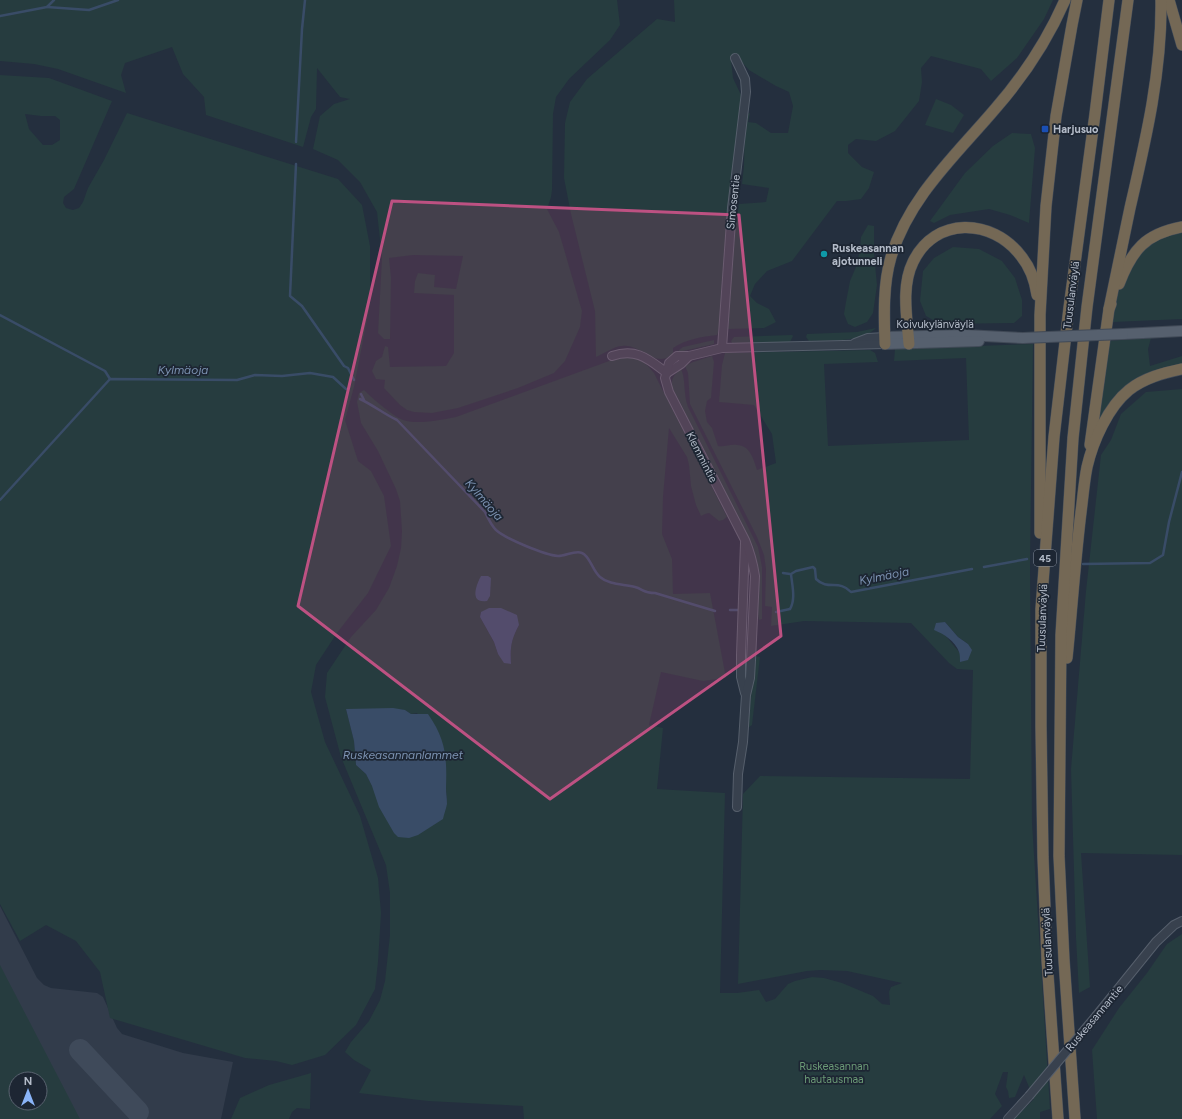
<svg xmlns="http://www.w3.org/2000/svg" width="1182" height="1119" font-family="Figtree,sans-serif">
<style>
.airport{fill:#323c4b;fill-rule:evenodd}
.green{fill:#263c3f;fill-rule:evenodd}
.water{fill:#394c67}
.lines{fill:none;stroke-linecap:round;stroke-linejoin:round}
.stream{stroke:#394c67;stroke-width:2.5}
.taxiway{stroke:#3f4a5a;stroke-width:22}
.minor-casing{stroke:#565f6c;stroke-width:10}
.major-casing{stroke:#414a57;stroke-width:12}
.highway-casing{stroke:#434c59;stroke-width:12}
.minor{stroke:#38414e;stroke-width:8}
.major{stroke:#56606e;stroke-width:10}
.highway{stroke:#746855;stroke-width:11}
.minor-bridge-casing{stroke:#565f6c;stroke-width:10;stroke-linecap:butt}
.major-bridge-casing{stroke:#414a57;stroke-width:12;stroke-linecap:butt}
.minor-bridge{stroke:#38414e;stroke-width:8}
.major-bridge{stroke:#56606e;stroke-width:10}
.marked{fill:#bd5182;fill-opacity:0.2;stroke:#bd5182;stroke-width:3;stroke-linejoin:round}
.transit-dot{fill:#1a4fb4;stroke:#1d2633;stroke-width:1.5}
.culture-dot{fill:#0f9aa8;stroke:#1d2633;stroke-width:1.5}
.labels{text-anchor:middle;stroke-width:3.5;stroke-linejoin:round;paint-order:stroke}
.shield{fill:#1d2633;stroke:#878f9c;stroke-width:1}
.shield-label{font-size:10px;font-weight:bold;fill:#b4bcc9}
.poi-label{font-size:11px;font-weight:bold;fill:#b4bcc9;stroke:#1d2633;text-anchor:start}
.street-label{font-size:11px;fill:#b4bcc9;stroke:#1d2633}
.park-label{font-size:11px;fill:#6b9a76;stroke:#1d2633}
.water-label{font-size:12px;font-style:italic;fill:#7c92b1;stroke:#1d2633}
</style>
<rect width="100%" height="100%" fill="#242f3e"/>
<path class="airport" d="M 0,906 L 37,978 L 44,985 L 51,988 L 97,993 L 103,997 L 117,1028 L 122,1034 L 183,1053 L 233,1062 L 221,1119 L 0,1119 ZM 16,1079 L 40,1079 L 40,1103 L 16,1103 Z"/>
<g class="green">
<path d="M 0,0 L 617,0 L 620,25 L 610,40 L 569,79 L 556,97 L 553,114 L 552,190 L 551,197 L 547,209 L 559,232 L 582,311 L 580,327 L 565,361 L 554,373 L 518,388 L 458,408 L 432,413 L 414,412 L 407,410 L 400,405 L 384,388 L 385,380 L 376,379 L 372,371 L 376,361 L 382,357 L 385,346 L 388,347 L 390,367 L 446,366 L 454,353 L 454,295 L 414,293 L 415,281 L 418,273 L 435,275 L 434,287 L 456,289 L 463,256 L 413,255 L 389,258 L 391,278 L 390,339 L 384,339 L 378,333 L 382,258 L 377,212 L 360,182 L 338,160 L 313,149 L 320,116 L 334,104 L 350,99 L 340,97 L 317,68 L 316,109 L 311,117 L 303,147 L 206,115 L 204,97 L 183,74 L 172,47 L 125,63 L 121,75 L 126,93 L 58,69 L 34,64 L 0,61 Z"/>
<path d="M 674,0 L 1053,0 L 1044,19 L 1017,58 L 991,81 L 981,69 L 931,56 L 921,68 L 922,82 L 919,101 L 895,131 L 876,141 L 856,139 L 848,145 L 848,153 L 862,167 L 874,172 L 869,188 L 861,199 L 846,201 L 837,201 L 792,261 L 767,271 L 755,284 L 750,296 L 757,303 L 769,309 L 776,322 L 764,328 L 728,329 L 735,229 L 739,204 L 766,202 L 769,188 L 742,184 L 744,166 L 745,115 L 750,113 L 748,122 L 756,123 L 771,133 L 788,133 L 793,106 L 789,92 L 776,86 L 749,70 L 740,60 L 731,60 L 733,78 L 741,95 L 727,223 L 723,300 L 718,333 L 717,335 C 702,337 686,339 673,348 L 673,354 C 655,370 640,343 622,346 C 615,346 603,354 596,357 L 595,311 L 571,214 L 564,178 L 565,123 L 570,102 L 587,79 L 657,19 L 675,22 Z"/>
<path d="M 0,75 L 49,78 L 112,101 L 74,189 L 64,197 L 63,203 L 66,208 L 73,210 L 79,208 L 83,202 L 88,188 L 104,160 L 127,113 L 338,179 L 362,205 L 370,246 L 370,304 L 354,387 L 345,420 L 358,461 L 371,471 L 384,496 L 391,546 L 368,593 L 337,633 L 316,665 L 311,692 L 325,742 L 360,816 L 378,878 L 381,913 L 378,962 L 375,989 L 356,1025 L 325,1055 L 292,1065 L 276,1061 L 245,1058 L 110,1018 L 100,972 L 76,941 L 46,925 L 20,941 L 0,904 ZM 25,114 L 41,116 L 55,116 L 60,120 L 60,140 L 52,145 L 43,145 L 29,129 Z"/>
<path d="M 936,99 L 951,105 L 964,115 L 953,133 L 925,125 Z"/>
<path d="M 1012,133 L 1031,134 L 1035,148 L 1029,223 L 1010,215 L 989,209 L 950,215 L 934,223 L 930,221 L 965,173 L 993,146 Z"/>
<path d="M 868,225 L 874,226 L 874,254 L 877,285 L 873,313 L 867,322 L 855,327 L 848,324 L 844,314 L 846,302 L 850,281 L 856,267 L 860,249 L 861,237 Z"/>
<path d="M 1182,231 L 1182,319 L 1113,322 L 1116,297 L 1127,274 L 1143,249 L 1156,239 Z"/>
<path d="M 953,247 L 979,249 L 1002,261 L 1015,278 L 1022,300 L 1022,316 L 1014,323 L 940,324 L 926,316 L 920,301 L 923,271 L 934,258 Z"/>
<path d="M 876,328 C 862,343 829,340 809,341 L 806,337 L 807,334 L 857,332 Z"/>
<path d="M 792,335 L 793,336 L 790,342 L 732,343 L 731,341 L 734,337 Z"/>
<path d="M 1151,338 L 1148,349 L 1150,366 L 1182,356 L 1182,364 L 1147,374 L 1097,425 L 1108,341 Z"/>
<path d="M 714,340 L 714,344 L 679,352 L 679,350 L 683,347 Z"/>
<path d="M 1033,344 L 1030,563 L 1032,823 L 1050,1109 L 1040,1112 L 1040,1119 L 1014,1119 L 1034,1099 L 1024,1075 L 1015,1097 L 1009,1098 L 1008,1091 L 1006,1087 L 1008,1072 L 1003,1072 L 995,1094 L 1002,1106 L 990,1119 L 524,1119 L 523,1106 L 428,1101 L 359,1093 L 371,1070 L 354,1060 L 345,1052 L 351,1042 L 369,1021 L 380,1000 L 385,981 L 390,935 L 390,893 L 386,865 L 341,757 L 325,697 L 327,673 L 351,637 L 376,610 L 389,588 L 397,566 L 401,548 L 402,531 L 400,501 L 396,489 L 378,451 L 361,423 L 357,402 L 359,393 L 364,390 C 372,398 393,416 403,420 C 419,425 440,420 456,417 L 620,357 L 637,357 L 648,366 L 654,373 L 727,517 L 723,520 L 719,521 L 709,513 L 705,514 L 701,516 L 696,505 L 691,486 L 689,465 L 687,457 L 669,428 L 663,497 L 662,534 L 672,559 L 673,594 L 710,593 L 726,678 L 703,681 L 661,672 L 649,725 L 663,728 L 657,789 L 725,793 L 720,993 L 737,993 L 759,990 L 766,1002 L 775,999 L 788,984 L 795,981 L 812,977 L 824,978 L 842,983 L 873,996 L 882,1004 L 890,1005 L 889,992 L 891,987 L 902,983 L 847,971 L 820,970 L 807,971 L 738,984 L 743,794 L 760,776 L 970,779 L 973,670 L 957,669 L 949,663 L 911,623 L 804,621 L 771,626 L 772,607 L 765,606 L 766,569 L 764,555 L 757,537 L 690,404 L 688,373 L 685,366 L 693,362 L 712,356 L 714,362 L 711,398 L 707,401 L 705,411 L 707,422 L 712,428 L 718,446 C 725,447 730,444 737,445 C 750,445 754,460 757,470 L 776,463 L 772,434 L 754,405 L 719,402 L 722,365 L 725,353 L 870,350 L 875,353 L 878,362 L 824,364 L 828,446 L 969,440 L 966,358 L 894,361 L 895,349 ZM 481,612 L 519,625 C 511,640 510,647 511,664 L 498,654 L 494,642 L 480,617 ZM 945,622 L 958,637 L 968,644 L 959,652 L 945,635 ZM 346,709 L 405,710 L 411,714 L 417,713 L 446,790 L 447,803 L 372,786 L 366,774 L 356,765 L 354,740 Z"/>
<path d="M 681,369 C 686,379 683,394 688,407 L 758,547 L 762,567 L 762,619 L 759,620 C 755,604 758,588 758,571 C 758,563 755,555 753,546 L 672,387 C 671,378 674,375 681,369 Z"/>
<path d="M 1182,389 L 1182,855 L 1081,853 L 1090,987 L 1079,993 L 1076,938 L 1071,769 L 1086,591 L 1101,455 L 1111,440 L 1121,414 L 1146,392 Z"/>
<path d="M 755,656 L 760,657 L 752,725 L 748,728 Z"/>
<path d="M 1182,934 L 1182,1119 L 1097,1119 L 1092,1050 L 1119,1008 L 1147,973 L 1167,944 Z"/>
<path d="M 0,965 L 80,1119 L 0,1119 ZM 16,1079 L 40,1079 L 40,1103 L 16,1103 Z"/>
<path d="M 311,1073 L 310,1109 L 297,1108 L 292,1112 L 289,1119 L 231,1119 L 240,1098 L 269,1085 Z"/>
</g>
<g class="water">
<path d="M 481,576 L 488,576 L 491,578 L 490,596 L 487,601 C 469,604 476,585 481,576 Z"/>
<path d="M 489,608 L 501,608 L 517,615 L 519,625 C 511,640 510,648 511,664 L 504,663 L 498,654 L 494,642 L 480,617 L 481,612 Z"/>
<path d="M 945,622 L 958,637 L 968,644 L 972,650 L 968,660 L 960,662 C 960,659 960,654 959,652 C 955,641 944,634 934,630 L 936,623 Z"/>
<path d="M 393,708 L 405,710 L 411,714 L 428,714 C 446,740 447,757 446,788 C 446,793 447,798 447,804 C 446,809 444,814 443,819 L 418,835 L 409,838 L 398,837 L 394,833 L 379,807 L 372,786 L 366,774 L 356,765 L 354,741 L 346,709 Z"/>
</g>
<g class="lines">
<g class="stream">
<path d="M 47,7 L 89,10 L 118,0"/>
<path d="M 0,16 L 47,7 L 54,0"/>
<path d="M 296,142 L 302,29 L 305,0"/>
<path d="M 296,164 L 290,296 L 302,306 L 344,366 L 348,368 L 354,380"/>
<path d="M 0,315 L 105,371 L 110,379"/>
<path d="M 361,394 L 364,400"/>
<path d="M 360,399 C 373,405 384,414 397,420 L 485,512 C 488,518 491,525 496,530 C 506,539 545,555 558,556 C 566,556 575,550 582,553 C 590,556 592,570 600,577 C 609,585 624,584 635,587 C 643,589 643,593 655,593 L 715,611"/>
<path d="M 0,500 L 110,379 L 237,380 L 255,375 L 282,376 L 310,373 L 333,377 L 346,389"/>
<path d="M 1083,564 L 1150,563 L 1163,555 L 1169,522 L 1182,472"/>
<path d="M 984,567 L 1027,559"/>
<path d="M 783,573 L 790,574"/>
<path d="M 730,610 L 738,610"/>
<path d="M 776,612 L 790,609 C 796,599 792,585 791,574 L 796,571 L 813,567 L 815,569 L 816,579 C 828,591 839,579 851,592 L 972,569"/>
</g>
<path class="taxiway" d="M 80,1050 L 138,1112"/>
<defs>
<g id="minor">
<path d="M 855,343 L 868,338 L 885,337"/>
<path d="M 722,348 L 732,208 L 746,92 L 745,79 L 735,58"/>
<path d="M 612,356 C 637,348 648,359 667,373"/>
<path d="M 667,373 L 681,364 L 689,356"/>
<path d="M 745,543 L 741,655 L 741,677 L 745,693"/>
<path d="M 737,807 L 738,774 L 743,742 L 746,695 L 750,678 L 751,660 L 755,576 C 753,563 750,552 745,540 L 669,392 L 665,378 L 669,363 L 677,356 L 689,356 L 722,348 L 885,344"/>
<path d="M 1097,1015 L 1156,942 L 1174,925 L 1182,921"/>
<path d="M 1008,1119 L 1029,1096"/>
</g>
<g id="major">
<path d="M 1123,334 L 1182,331"/>
<path d="M 885,337 L 965,335 L 1023,338"/>
<path d="M 885,344 L 979,341"/>
</g>
<g id="highway">
<path d="M 1169,0 L 1182,45"/>
<path d="M 1119,284 C 1132,250 1145,234 1182,227"/>
<path d="M 1109,309 C 1116,275 1123,241 1130,208 C 1146,139 1162,71 1161,0"/>
<path d="M 885,344 C 884,315 883,284 891,257 C 909,197 956,155 995,109 C 1023,77 1048,39 1065,0"/>
<path d="M 909,344 C 907,318 901,286 913,262 C 935,216 992,218 1021,256 C 1030,267 1035,281 1037,295"/>
<path d="M 1090,445 L 1109,309 L 1111,304"/>
<path d="M 1040,533 L 1040,315 L 1046,206 L 1056,116 L 1072,25 L 1077,0"/>
<path d="M 1067,658 C 1072,609 1075,561 1081,512 C 1083,497 1084,482 1087,467 C 1093,441 1108,407 1129,390 C 1144,378 1163,373 1182,369"/>
<path d="M 1058,1119 L 1047,960 L 1043,857 L 1041,727 L 1041,609 L 1054,437 L 1069,308 L 1095,114 L 1109,0"/>
<path d="M 1075,1119 L 1064,960 L 1059,856 L 1061,635 L 1073,438 L 1087,307 L 1128,0"/>
</g>
</defs>
<use href="#minor" class="minor-casing"/>
<use href="#major" class="major-casing"/>
<use href="#highway" class="highway-casing"/>
<use href="#minor" class="minor"/>
<use href="#major" class="major"/>
<use href="#highway" class="highway"/>
<defs>
<path id="minor-bridge" d="M 1029,1096 L 1097,1015"/>
<path id="major-bridge" d="M 1023,338 L 1123,334"/>
</defs>
<use href="#minor-bridge" class="minor-bridge-casing"/>
<use href="#major-bridge" class="major-bridge-casing"/>
<use href="#minor-bridge" class="minor-bridge"/>
<use href="#major-bridge" class="major-bridge"/>
</g>
<path class="marked" d="M 392,201 L 739,215 L 781,636 L 550,799 L 298,606 Z"/>
<rect class="transit-dot" x="1041" y="125" width="8" height="8" rx="2"/>
<circle class="culture-dot" cx="824" cy="254" r="4"/>
<g class="labels">
<rect class="shield" x="1034" y="550" width="22" height="16" rx="3"/>
<g class="shield-label">
<text x="1045" y="562">45</text>
</g>
<g class="poi-label">
<text x="1053" y="133">Harjusuo</text>
<text x="832" y="252">Ruskeasannan<tspan x="832" dy="13">ajotunneli</tspan></text>
</g>
<g class="street-label">
<text transform="translate(733 202) rotate(-84)" y="4">Simosentie</text>
<text transform="translate(1071 295) rotate(-83)" y="4">Tuusulanväylä</text>
<text x="935" y="328">Koivukylänväylä</text>
<text transform="translate(702 457) rotate(63)" y="4">Klemmintie</text>
<text transform="translate(1042 618) rotate(-88)" y="4">Tuusulanväylä</text>
<text transform="translate(1047 942) rotate(-93)" y="4">Tuusulanväylä</text>
<text transform="translate(1094 1018) rotate(-50)" y="4">Ruskeasannantie</text>
</g>
<g class="park-label">
<text x="834" y="1070">Ruskeasannan<tspan x="834" dy="13">hautausmaa</tspan></text>
</g>
<g class="water-label">
<text x="183" y="374">Kylmäoja</text>
<text transform="translate(484 500) rotate(49)" y="4">Kylmäoja</text>
<text transform="translate(884 576) rotate(-11)" y="4">Kylmäoja</text>
<text x="403" y="759">Ruskeasannanlammet</text>
</g>
</g>
<g transform="translate(28 1091)"><circle r="19" fill="#1d2633" stroke="#59626f"/>
<path d="M0-3L7 15L0 10L-7 15Z" fill="#8ab4f8"/>
<text y="-6" font-size="11" font-weight="bold" text-anchor="middle" fill="#b4bcc9">N</text>
</g>
</svg>
